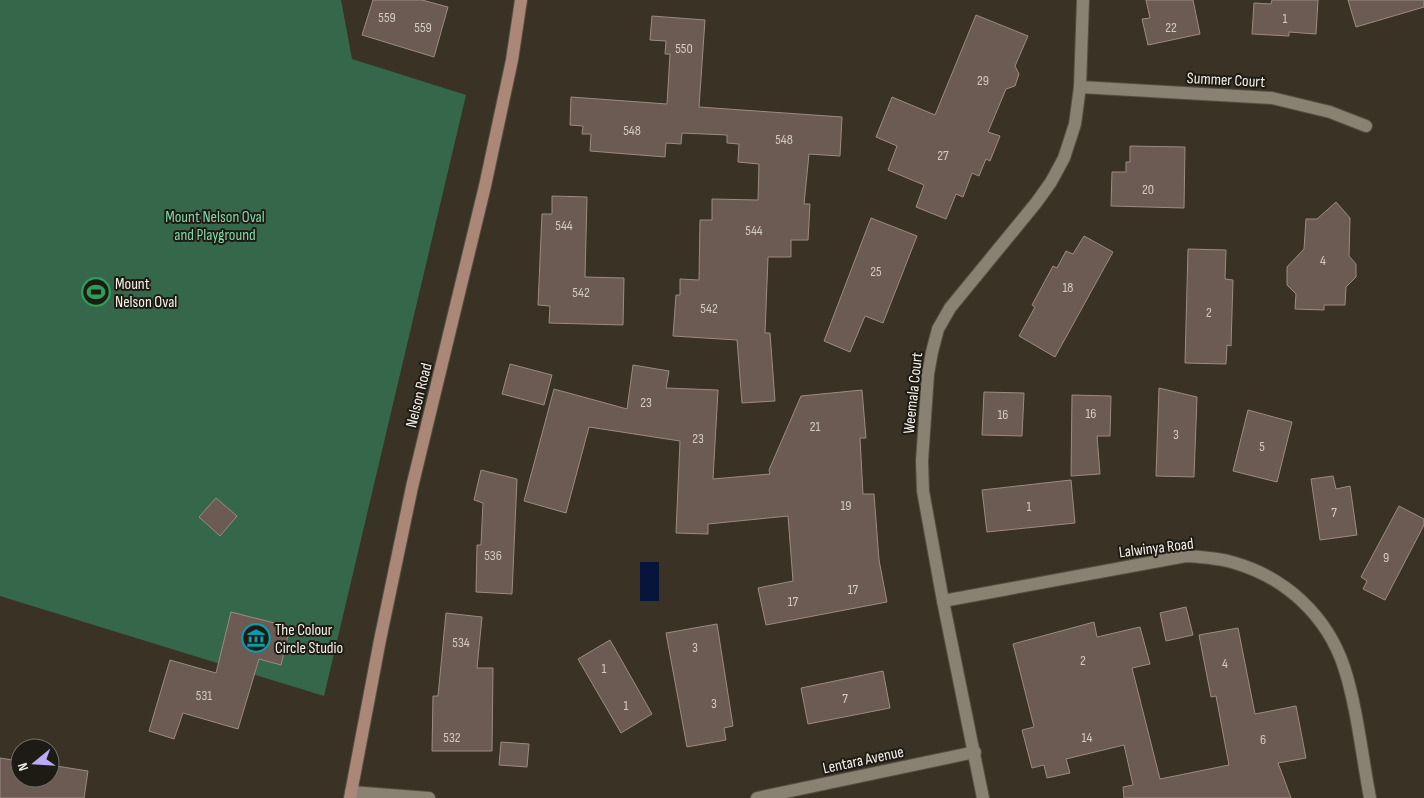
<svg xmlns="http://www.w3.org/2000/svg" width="1424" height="798" font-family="'Sofia Sans Condensed',sans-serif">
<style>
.green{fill:#35684b}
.water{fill:#07153d}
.building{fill:#6b5b52;stroke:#9c8b81}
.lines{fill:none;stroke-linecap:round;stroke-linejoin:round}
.minor-casing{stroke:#544e42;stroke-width:14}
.secondary-casing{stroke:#544e42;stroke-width:14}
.minor{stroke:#898171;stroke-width:12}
.secondary{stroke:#ab8777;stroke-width:12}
.labels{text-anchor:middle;stroke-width:4;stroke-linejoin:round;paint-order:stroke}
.number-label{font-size:14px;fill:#d2cbc2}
.street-label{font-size:16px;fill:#f5f0e7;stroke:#1e1b15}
.park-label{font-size:16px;fill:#82d7a5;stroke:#1e1b15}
.poi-label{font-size:16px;fill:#f5f0e7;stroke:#1e1b15;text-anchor:start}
</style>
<rect width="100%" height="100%" fill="#3a3325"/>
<path class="green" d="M 0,0 L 341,0 L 352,59 L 466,95 L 324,696 L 0,596 Z"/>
<rect class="water" x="640" y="562" width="19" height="39"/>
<g class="building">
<path d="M 373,0 L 422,0 L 448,7 L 434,57 L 362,35 Z"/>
<path d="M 1146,0 L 1193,0 L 1200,34 L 1148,45 L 1142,19 L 1150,18 Z"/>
<path d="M 1272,0 L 1318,0 L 1316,34 L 1289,32 L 1289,36 L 1252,34 L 1254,3 L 1271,4 Z"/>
<path d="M 1348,0 L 1424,0 L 1424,7 L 1356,27 Z"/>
<path d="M 976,15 L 1028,36 L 1015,66 L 1019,74 L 1015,86 L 1006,89 L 988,132 L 1000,136 L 990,161 L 986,159 L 979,176 L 972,173 L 963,197 L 956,194 L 946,219 L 916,207 L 924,185 L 888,170 L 897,146 L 876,137 L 892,97 L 935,115 Z"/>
<path d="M 652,16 L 705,20 L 699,107 L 842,117 L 840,156 L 809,154 L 804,204 L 810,204 L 808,240 L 791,240 L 791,257 L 768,257 L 765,333 L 770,333 L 775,401 L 742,403 L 737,340 L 673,336 L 676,295 L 680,295 L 680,279 L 699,280 L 700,220 L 712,220 L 712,199 L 758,200 L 759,164 L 738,162 L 739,144 L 727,143 L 727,135 L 682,133 L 681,144 L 666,143 L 665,157 L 590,151 L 591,134 L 582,134 L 583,126 L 570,125 L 571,97 L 667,104 L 670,54 L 665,54 L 666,41 L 650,40 Z"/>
<path d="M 1130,146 L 1185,147 L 1184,208 L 1111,206 L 1112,172 L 1126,172 L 1126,162 L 1130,162 Z"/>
<path d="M 552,196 L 587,197 L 585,277 L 624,278 L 623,325 L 549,323 L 550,306 L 538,305 L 542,214 L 552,214 Z"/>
<path d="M 1336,202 L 1350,218 L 1349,256 L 1356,264 L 1356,277 L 1346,287 L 1345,305 L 1324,305 L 1324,310 L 1295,309 L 1296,294 L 1287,285 L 1287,267 L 1304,249 L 1306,219 L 1317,219 Z"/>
<path d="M 871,218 L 917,236 L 883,323 L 865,316 L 850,352 L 824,341 Z"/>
<path d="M 1084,236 L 1113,252 L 1055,357 L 1019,336 L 1035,307 L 1032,305 L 1053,266 L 1057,268 L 1066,251 L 1073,254 Z"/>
<path d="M 1188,249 L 1226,250 L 1225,279 L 1233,280 L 1231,346 L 1227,345 L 1226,364 L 1185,363 Z"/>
<path d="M 510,364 L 552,375 L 544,405 L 502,394 Z"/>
<path d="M 633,365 L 669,371 L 666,388 L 718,390 L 713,479 L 770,474 L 769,470 L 801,396 L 862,390 L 866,438 L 860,438 L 863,494 L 874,494 L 879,560 L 887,602 L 766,625 L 758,588 L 793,581 L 788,516 L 708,524 L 708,534 L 676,533 L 680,441 L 589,427 L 566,513 L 524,501 L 554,389 L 627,409 Z"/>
<path d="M 1159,388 L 1197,397 L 1194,477 L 1156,476 Z"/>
<path d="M 984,392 L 1024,393 L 1022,436 L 982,435 Z"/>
<path d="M 1072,395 L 1111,396 L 1110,436 L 1097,436 L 1100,474 L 1071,476 Z"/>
<path d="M 1248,410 L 1292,422 L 1277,482 L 1233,471 Z"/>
<path d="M 481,470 L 517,479 L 512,594 L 476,592 L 477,545 L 481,545 L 483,503 L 474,500 Z"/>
<path d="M 1333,476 L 1336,489 L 1350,486 L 1357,535 L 1320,540 L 1311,479 Z"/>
<path d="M 1071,480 L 1075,523 L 987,532 L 982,490 Z"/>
<path d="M 216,498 L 237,516 L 220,536 L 199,517 Z"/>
<path d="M 1399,506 L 1424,519 L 1424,525 L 1385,600 L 1363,589 L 1367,581 L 1361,577 Z"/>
<path d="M 1186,607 L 1193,635 L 1166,641 L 1160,613 Z"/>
<path d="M 231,612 L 290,627 L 281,665 L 259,659 L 238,729 L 183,713 L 174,739 L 149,731 L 170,660 L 216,673 Z"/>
<path d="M 446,613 L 482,617 L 477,668 L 493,668 L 492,751 L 432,751 L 433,696 L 438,696 Z"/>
<path d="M 1094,622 L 1097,637 L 1140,627 L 1150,664 L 1132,668 L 1160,779 L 1229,765 L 1216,696 L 1211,697 L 1199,635 L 1238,628 L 1255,714 L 1296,706 L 1306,758 L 1278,763 L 1291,798 L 1124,798 L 1123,787 L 1133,785 L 1124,745 L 1066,759 L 1070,773 L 1047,778 L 1044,765 L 1032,768 L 1022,730 L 1034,727 L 1013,644 Z"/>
<path d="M 717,624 L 733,726 L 724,728 L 726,740 L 687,747 L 666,633 Z"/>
<path d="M 610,640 L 652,714 L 621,733 L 578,659 Z"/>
<path d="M 883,671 L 890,708 L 808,724 L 801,688 Z"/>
<path d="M 501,742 L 529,744 L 527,767 L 499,765 Z"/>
<path d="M 0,758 L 20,761 L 20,778 L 50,778 L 50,765 L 88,771 L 84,798 L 0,798 Z"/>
</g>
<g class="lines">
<defs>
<g id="minor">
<path d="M 1080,87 L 1272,98 L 1330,112 L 1366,126"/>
<path d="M 943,601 L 1186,556 C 1202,557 1219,558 1235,563 C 1286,578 1327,616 1344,667 C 1357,707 1362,756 1370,798"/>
<path d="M 351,792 L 429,798"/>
<path d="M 757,798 L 975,752"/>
<path d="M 983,798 L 943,601 L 923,491 L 922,461 L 928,374 L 932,352 L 938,329 L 950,308 L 1036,203 L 1051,182 L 1064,158 L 1075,124 L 1080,87 L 1083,0"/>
</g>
<path id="secondary" d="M 350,798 L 380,640 L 412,487 L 485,186 L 512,60 L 521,0"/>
</defs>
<use href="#minor" class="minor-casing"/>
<use href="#secondary" class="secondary-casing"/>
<use href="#minor" class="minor"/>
<use href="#secondary" class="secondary"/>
</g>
<defs>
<symbol id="stadium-ring" viewBox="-11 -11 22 22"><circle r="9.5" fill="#1e1b15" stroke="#2e9e5b" stroke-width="1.5"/><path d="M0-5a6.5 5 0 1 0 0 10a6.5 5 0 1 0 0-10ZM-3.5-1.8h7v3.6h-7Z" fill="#2e9e5b"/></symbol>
<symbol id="museum-ring" viewBox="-11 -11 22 22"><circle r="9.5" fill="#1e1b15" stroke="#0f9aa8" stroke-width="1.5"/><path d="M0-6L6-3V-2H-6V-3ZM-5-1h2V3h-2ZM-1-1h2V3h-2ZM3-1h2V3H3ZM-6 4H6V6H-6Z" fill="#0f9aa8"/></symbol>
</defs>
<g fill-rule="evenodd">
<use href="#stadium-ring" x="80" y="276" width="32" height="32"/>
<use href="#museum-ring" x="240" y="622" width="32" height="32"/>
</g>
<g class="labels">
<g class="number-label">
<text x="387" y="22">559</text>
<text x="1285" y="23">1</text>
<text x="423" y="32">559</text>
<text x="1171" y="32">22</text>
<text x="684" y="53">550</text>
<text x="983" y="85">29</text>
<text x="632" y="135">548</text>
<text x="784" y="144">548</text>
<text x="943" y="160">27</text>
<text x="1148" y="194">20</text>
<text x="564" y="230">544</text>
<text x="754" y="235">544</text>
<text x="1323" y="265">4</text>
<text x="876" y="276">25</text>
<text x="1068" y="292">18</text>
<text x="581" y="297">542</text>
<text x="709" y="313">542</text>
<text x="1209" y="317">2</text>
<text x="646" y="407">23</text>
<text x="1091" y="418">16</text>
<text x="1003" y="419">16</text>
<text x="815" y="431">21</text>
<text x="1176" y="439">3</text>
<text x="698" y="443">23</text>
<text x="1262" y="451">5</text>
<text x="846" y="510">19</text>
<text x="1029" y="511">1</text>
<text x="1334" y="517">7</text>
<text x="493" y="560">536</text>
<text x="1386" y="562">9</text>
<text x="853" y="594">17</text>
<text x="793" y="606">17</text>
<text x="461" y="647">534</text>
<text x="695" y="652">3</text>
<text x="1083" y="665">2</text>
<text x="1225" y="668">4</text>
<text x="604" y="673">1</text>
<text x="204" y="700">531</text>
<text x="845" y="703">7</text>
<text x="714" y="708">3</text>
<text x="626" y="710">1</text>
<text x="452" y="742">532</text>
<text x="1087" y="742">14</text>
<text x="1263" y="744">6</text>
</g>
<g class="street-label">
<text transform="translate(1226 79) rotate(3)" y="6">Summer Court</text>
<text transform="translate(912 393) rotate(-84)" y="6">Weemala Court</text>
<text transform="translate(418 395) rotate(-76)" y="6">Nelson Road</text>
<text transform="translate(1156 547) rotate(-7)" y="6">Lalwinya Road</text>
<text transform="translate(863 759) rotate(-12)" y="6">Lentara Avenue</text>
</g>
<g class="park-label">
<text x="215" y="222">Mount Nelson Oval<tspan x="215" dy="18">and Playground</tspan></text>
</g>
<g class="poi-label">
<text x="115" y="289">Mount<tspan x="115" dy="18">Nelson Oval</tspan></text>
<text x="275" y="635">The Colour<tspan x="275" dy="18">Circle Studio</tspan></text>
</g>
</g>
<g transform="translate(35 763) rotate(252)"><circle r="24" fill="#1e1b15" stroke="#747069"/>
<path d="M0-4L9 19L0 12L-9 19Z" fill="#baaaf7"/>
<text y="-8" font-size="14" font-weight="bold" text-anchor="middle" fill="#f5f0e7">N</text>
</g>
</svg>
